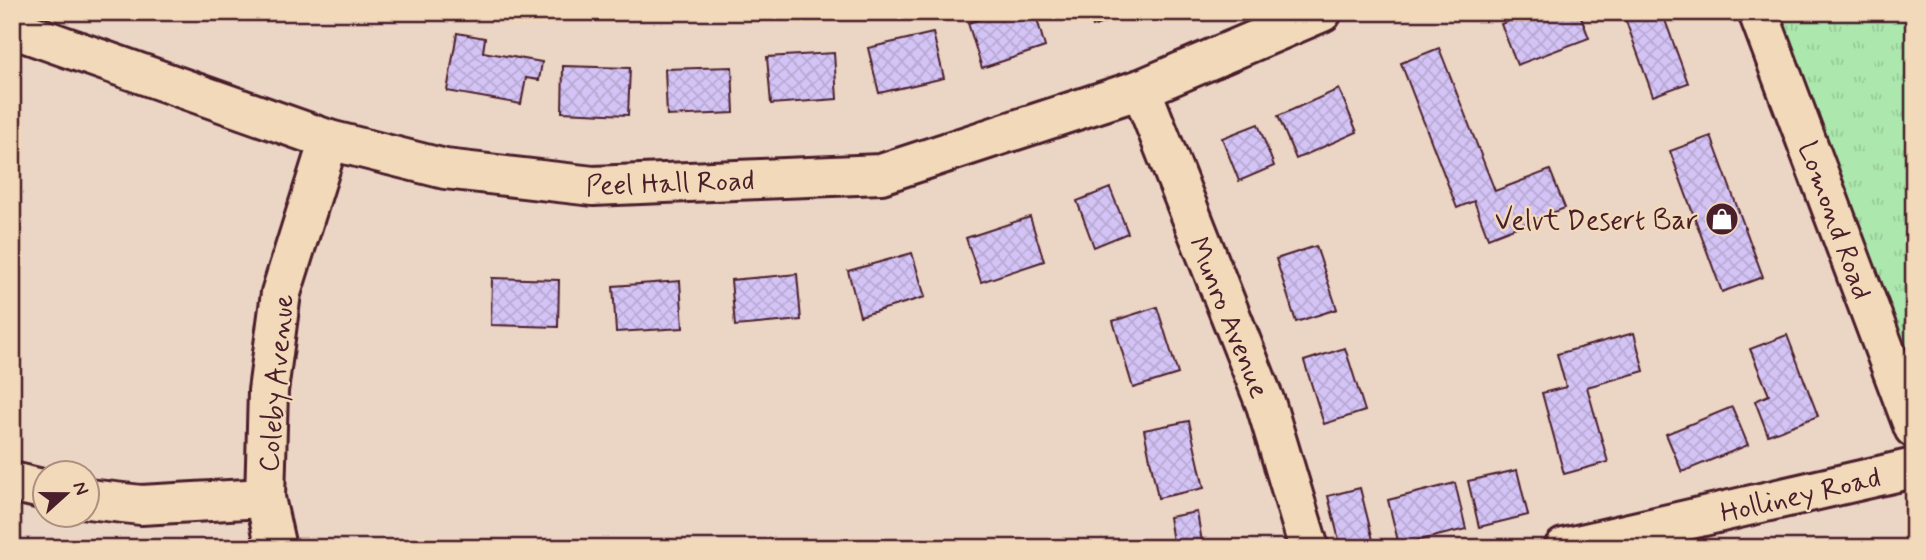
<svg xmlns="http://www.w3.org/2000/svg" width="1926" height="560" font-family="Mynerve,sans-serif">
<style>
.grass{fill:url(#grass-tufts);stroke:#7b846c;stroke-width:2}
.building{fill:url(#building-cross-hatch);stroke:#4a1f2b;stroke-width:2}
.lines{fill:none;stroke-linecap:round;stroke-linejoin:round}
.minor-casing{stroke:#4a1f2b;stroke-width:44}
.minor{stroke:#f1d9b9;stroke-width:38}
.labels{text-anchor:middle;stroke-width:5;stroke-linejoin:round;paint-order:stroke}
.street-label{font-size:28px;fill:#4a1f2b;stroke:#f1d9b9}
.poi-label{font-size:28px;fill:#4a1f2b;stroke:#f1d9b9;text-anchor:end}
</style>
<defs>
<pattern id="grass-tufts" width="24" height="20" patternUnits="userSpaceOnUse" patternTransform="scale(1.75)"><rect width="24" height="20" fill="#ace8ae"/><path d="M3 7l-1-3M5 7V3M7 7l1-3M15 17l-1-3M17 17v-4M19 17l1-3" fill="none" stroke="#96c796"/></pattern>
<pattern id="building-cross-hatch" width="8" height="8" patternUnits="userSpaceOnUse" patternTransform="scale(1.75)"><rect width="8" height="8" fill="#d4c4f6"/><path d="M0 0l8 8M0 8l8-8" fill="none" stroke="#b8a8d3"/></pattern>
</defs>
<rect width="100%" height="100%" fill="#ebd5c5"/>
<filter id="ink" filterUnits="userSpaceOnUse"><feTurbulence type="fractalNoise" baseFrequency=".0143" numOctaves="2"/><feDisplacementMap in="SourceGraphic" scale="14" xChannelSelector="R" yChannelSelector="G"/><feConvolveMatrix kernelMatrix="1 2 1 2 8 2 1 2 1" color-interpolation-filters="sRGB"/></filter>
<g filter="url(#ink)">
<path class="grass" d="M 1758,12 L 1914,12 L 1914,428 Z"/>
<g class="building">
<path d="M 1001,12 L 1035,12 L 1045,47 L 982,68 L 968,23 Z"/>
<path d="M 1087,12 L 1128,12 L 1093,27 Z"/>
<path d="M 1532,12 L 1579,12 L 1589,38 L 1517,65 L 1501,24 Z"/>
<path d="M 1606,12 L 1662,12 L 1688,83 L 1653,96 L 1623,13 L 1608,18 Z"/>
<path d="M 457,33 L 485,38 L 483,52 L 542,62 L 539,80 L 526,78 L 521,104 L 447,91 Z"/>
<path d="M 933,33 L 944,78 L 879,93 L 868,48 Z"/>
<path d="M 1439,48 L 1495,191 L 1550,170 L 1565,208 L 1488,238 L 1474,201 L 1457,208 L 1401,63 Z"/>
<path d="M 834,53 L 837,99 L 771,104 L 767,57 Z"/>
<path d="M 563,66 L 630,68 L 628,115 L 562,112 Z"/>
<path d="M 732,67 L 734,113 L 667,116 L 665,69 Z"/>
<path d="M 1339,89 L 1357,132 L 1296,159 L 1278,116 Z"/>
<path d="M 1258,124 L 1274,166 L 1239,181 L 1222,138 Z"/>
<path d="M 1711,136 L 1763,277 L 1722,292 L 1670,151 Z"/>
<path d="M 1110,188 L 1128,233 L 1094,247 L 1077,201 Z"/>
<path d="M 1030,217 L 1044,261 L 981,282 L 966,238 Z"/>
<path d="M 1316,246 L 1337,309 L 1296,322 L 1276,259 Z"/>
<path d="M 912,253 L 925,297 L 860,316 L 848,271 Z"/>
<path d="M 797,274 L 801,320 L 735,326 L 731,280 Z"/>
<path d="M 492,278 L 559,280 L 558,327 L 491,325 Z"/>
<path d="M 680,281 L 683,328 L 616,332 L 613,286 Z"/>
<path d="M 1157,307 L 1178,374 L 1133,388 L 1113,321 Z"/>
<path d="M 1634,333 L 1644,371 L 1587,387 L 1608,462 L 1564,474 L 1542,393 L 1566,387 L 1557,354 Z"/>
<path d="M 1787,335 L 1818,416 L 1768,435 L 1755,401 L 1769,395 L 1750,349 Z"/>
<path d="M 1345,348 L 1365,411 L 1324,424 L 1304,361 Z"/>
<path d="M 1732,407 L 1748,445 L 1682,472 L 1666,434 Z"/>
<path d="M 1189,421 L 1204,488 L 1158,498 L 1144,430 Z"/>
<path d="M 1517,470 L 1528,515 L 1479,527 L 1468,481 Z"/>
<path d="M 1455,483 L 1466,529 L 1399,545 L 1388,500 Z"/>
<path d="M 1360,488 L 1375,548 L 1341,548 L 1328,496 Z"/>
<path d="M 1197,512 L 1203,548 L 1174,548 L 1169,517 Z"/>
</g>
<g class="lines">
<defs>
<g id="minor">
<path d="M 1758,12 L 1914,428"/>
<path d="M 12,28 L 329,140 L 445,169 L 593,186 L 881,174 L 1141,89 L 1322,12"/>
<path d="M 1141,89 L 1266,405 L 1309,548"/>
<path d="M 12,482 L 46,490"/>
<path d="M 88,499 L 141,505 L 265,498"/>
<path d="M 276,548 L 265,498 L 268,391 L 281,293 L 329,140"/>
<path d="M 1564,548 L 1914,468"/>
</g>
</defs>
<use href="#minor" class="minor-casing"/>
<use href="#minor" class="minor"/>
</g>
</g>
<defs>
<symbol id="shop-disc" viewBox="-11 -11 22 22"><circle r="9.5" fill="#4a1f2b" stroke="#f1d9b9"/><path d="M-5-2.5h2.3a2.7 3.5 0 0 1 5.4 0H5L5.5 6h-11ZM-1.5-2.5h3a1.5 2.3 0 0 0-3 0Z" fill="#fff"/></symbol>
</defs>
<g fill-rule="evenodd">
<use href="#shop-disc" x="1703" y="200" width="38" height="38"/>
</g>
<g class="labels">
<g class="street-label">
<text transform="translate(670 182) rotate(-2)" y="10">Peel Hall Road</text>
<text transform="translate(1836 220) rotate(70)" y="10">Lomond Road</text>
<text transform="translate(1230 317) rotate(68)" y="10">Munro Avenue</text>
<text transform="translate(275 383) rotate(-85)" y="10">Coleby Avenue</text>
<text transform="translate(1800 494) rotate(-13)" y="10">Holliney Road</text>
</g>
<g class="poi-label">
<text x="1698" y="229">Velvt Desert Bar</text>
</g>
</g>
<rect width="1926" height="560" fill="none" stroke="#f1d9b9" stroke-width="42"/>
<rect x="21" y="21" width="1884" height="518" fill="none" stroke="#4a1f2b" stroke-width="2.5" filter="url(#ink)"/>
<g transform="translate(66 494) rotate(69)"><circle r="33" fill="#f1d9b9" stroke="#ae8f80" stroke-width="2"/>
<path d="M0-5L12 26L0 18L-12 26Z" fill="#4a1f2b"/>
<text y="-10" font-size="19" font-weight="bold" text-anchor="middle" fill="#4a1f2b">N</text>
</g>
</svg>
